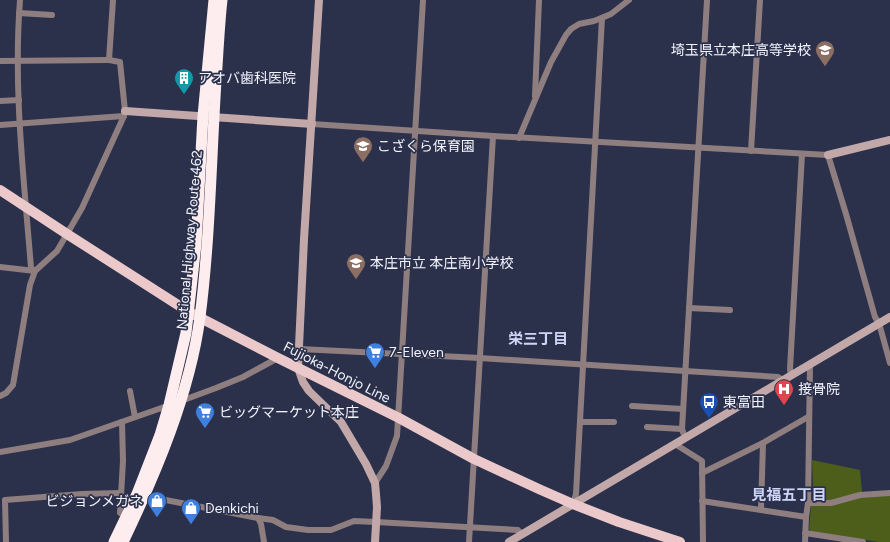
<svg xmlns="http://www.w3.org/2000/svg" width="890" height="542" font-family="Figtree,'Noto Sans JP',sans-serif">
<style>
.green{fill:#4d5e1b}
.lines{fill:none;stroke-linecap:round;stroke-linejoin:round}
.street{stroke:#8f7e7f;stroke-width:6}
.secondary{stroke:#c3a8aa;stroke-width:8}
.primary{stroke:#ebc9cb;stroke-width:10}
.highway{stroke:#feedee;stroke-width:11}
.labels{text-anchor:middle;stroke-width:3.5;stroke-linejoin:round;paint-order:stroke}
.poi-label{font-size:14px;fill:#f1f4fe;stroke:#2c314b;text-anchor:start}
.street-label{font-size:14px;fill:#f1f4fe;stroke:#2c314b}
.neighbourhood-label{font-size:15px;font-weight:bold;fill:#cdd5f6;stroke:#2c314b}
</style>
<rect width="100%" height="100%" fill="#2c314b"/>
<path class="green" d="M 812,460 L 860,470 L 862,492 L 890,495 L 890,542 L 879,542 L 811,531 L 809,529 L 813,485 Z"/>
<g class="lines">
<g class="street">
<path d="M 20,0 C 13,89 24,179 31,268 L 35,271"/>
<path d="M 19,13 L 52,15"/>
<path d="M 0,61 L 109,60"/>
<path d="M 535,96 L 539,0"/>
<path d="M 0,101 L 19,100"/>
<path d="M 312,124 L 493,136 L 828,155 L 846,214 L 875,317 L 879,323 L 890,363"/>
<path d="M 0,125 L 124,116"/>
<path d="M 519,138 L 551,62 L 566,35 L 571,29 L 579,24 L 594,21 L 611,14 L 629,0"/>
<path d="M 751,151 L 760,0"/>
<path d="M 0,267 L 35,271"/>
<path d="M 689,308 L 730,310"/>
<path d="M 300,349 L 480,358 L 778,377 L 783,380"/>
<path d="M 791,375 L 790,369 L 802,154"/>
<path d="M 130,391 L 135,417"/>
<path d="M 0,396 L 6,393 L 13,385 L 30,285 L 35,271 L 57,251 L 82,208 L 124,116 L 125,111 L 120,62 L 109,60 L 113,0"/>
<path d="M 181,401 L 216,388 L 243,377 L 278,358"/>
<path d="M 632,406 L 683,409"/>
<path d="M 122,422 L 123,461 L 120,513 L 127,516"/>
<path d="M 580,422 L 614,422"/>
<path d="M 647,427 L 682,429"/>
<path d="M 685,438 L 682,429 L 707,0"/>
<path d="M 675,444 L 702,461 L 703,542"/>
<path d="M 0,452 L 70,440 L 170,405"/>
<path d="M 702,473 L 763,443 L 808,417"/>
<path d="M 375,483 L 386,466 L 397,436 L 423,0"/>
<path d="M 145,496 L 258,518 L 273,520 L 286,527 L 308,530 L 331,530 L 354,521 L 376,522 L 518,530 L 522,534"/>
<path d="M 702,501 L 806,517"/>
<path d="M 808,503 L 831,503 L 860,495 L 890,493"/>
<path d="M 573,504 L 576,494 L 602,18"/>
<path d="M 761,509 L 763,443"/>
<path d="M 258,518 L 261,524 L 264,542"/>
<path d="M 805,533 L 863,542"/>
<path d="M 6,542 L 5,500 L 82,494 L 120,493"/>
<path d="M 469,542 L 493,136"/>
<path d="M 805,542 L 806,517 L 808,503 L 810,365"/>
</g>
<g class="secondary">
<path d="M 319,0 L 304,239 L 298,368 L 303,382 L 309,391 L 341,422 L 366,464 L 375,483 L 376,494 L 377,507 L 375,542"/>
<path d="M 125,111 L 312,124"/>
<path d="M 828,155 L 890,140"/>
<path d="M 509,542 L 890,317"/>
</g>
<path class="primary" d="M 0,190 L 67,234 L 189,312 L 278,358 L 399,418 L 474,459 L 541,490 L 573,504 L 619,522 L 680,542"/>
<g class="highway">
<path d="M 114,542 L 137,494 L 160,435 L 169,405 L 186,333 L 196,244 L 203,116 L 214,0"/>
<path d="M 123,542 C 156,473 190,393 200,317 C 210,239 211,160 216,81 C 218,54 219,27 222,0"/>
</g>
</g>
<defs>
<symbol id="school-pin" viewBox="-11 -11 22 30"><path d="M0 17L-7.5 6A9.5 9.5 0 1 1 7.5 6Z" fill="#8d6e63" stroke="#2c314b"/><path d="M0-5L7-2L0 1L-7-2ZM-4 1L0 2.5L4 1V4Q0 6-4 4Z" fill="#fff"/></symbol>
<symbol id="building-pin" viewBox="-11 -11 22 30"><path d="M0 17L-7.5 6A9.5 9.5 0 1 1 7.5 6Z" fill="#0f9aa8" stroke="#2c314b"/><path d="M-4-6H4V6H1V3H-1V6H-4ZM-2.5-4.3h1.7v1.8h-1.7ZM.8-4.3h1.7v1.8H.8ZM-2.5-1h1.7V.8h-1.7ZM.8-1h1.7V.8H.8Z" fill="#fff"/></symbol>
<symbol id="supermarket-pin" viewBox="-11 -11 22 30"><path d="M0 17L-7.5 6A9.5 9.5 0 1 1 7.5 6Z" fill="#3f7fe0" stroke="#2c314b"/><path d="M-6-5.5h2.5l.6 2H6L4.5 2H-2.5L-4.4-4H-6ZM-1.5 3.2a1.3 1.3 0 1 0 .1 0ZM3 3.2a1.3 1.3 0 1 0 .1 0Z" fill="#fff"/></symbol>
<symbol id="hospital-pin" viewBox="-11 -11 22 30"><path d="M0 17L-7.5 6A9.5 9.5 0 1 1 7.5 6Z" fill="#e0444e" stroke="#2c314b"/><path d="M-5-5h3v3.5h4V-5h3V5h-3V1.5h-4V5h-3Z" fill="#fff"/></symbol>
<symbol id="bus-pin" viewBox="-11 -11 22 30"><path d="M0 17L-7.5 6A9.5 9.5 0 1 1 7.5 6Z" fill="#1a4fb4" stroke="#2c314b"/><path d="M-5-6H5V4H4V6H2V4H-2V6H-4V4H-5ZM-3.5-4V0h7V-4ZM-3.5 1.2v1.5H-2V1.2ZM2 1.2v1.5H3.5V1.2Z" fill="#fff"/></symbol>
<symbol id="shop-pin" viewBox="-11 -11 22 30"><path d="M0 17L-7.5 6A9.5 9.5 0 1 1 7.5 6Z" fill="#3f7fe0" stroke="#2c314b"/><path d="M-5-2.5h2.3a2.7 3.5 0 0 1 5.4 0H5L5.5 6h-11ZM-1.5-2.5h3a1.5 2.3 0 0 0-3 0Z" fill="#fff"/></symbol>
</defs>
<g fill-rule="evenodd">
<use href="#school-pin" x="814" y="39" width="22" height="30"/>
<use href="#building-pin" x="173" y="67" width="22" height="30"/>
<use href="#school-pin" x="352" y="135" width="22" height="30"/>
<use href="#school-pin" x="345" y="252" width="22" height="30"/>
<use href="#supermarket-pin" x="364" y="341" width="22" height="30"/>
<use href="#hospital-pin" x="773" y="378" width="22" height="30"/>
<use href="#bus-pin" x="698" y="391" width="22" height="30"/>
<use href="#supermarket-pin" x="194" y="401" width="22" height="30"/>
<use href="#shop-pin" x="146" y="490" width="22" height="30"/>
<use href="#shop-pin" x="180" y="497" width="22" height="30"/>
</g>
<g class="labels">
<g class="poi-label">
<text x="811" y="55" text-anchor="end">埼玉県立本庄高等学校</text>
<text x="198" y="83">アオバ歯科医院</text>
<text x="377" y="151">こざくら保育園</text>
<text x="370" y="268">本庄市立 本庄南小学校</text>
<text x="389" y="357">7-Eleven</text>
<text x="798" y="394">接骨院</text>
<text x="723" y="407">東富田</text>
<text x="219" y="417">ビッグマーケット本庄</text>
<text x="143" y="506" text-anchor="end">ビジョンメガネ</text>
<text x="205" y="513">Denkichi</text>
</g>
<g class="street-label">
<text transform="translate(189 240) rotate(-85)" y="5">National Highway Route 462</text>
<text transform="translate(337 372) rotate(27)" y="5">Fujioka-Honjo Line</text>
</g>
<g class="neighbourhood-label">
<text x="538" y="344">栄三丁目</text>
<text x="789" y="500">見福五丁目</text>
</g>
</g>
</svg>
